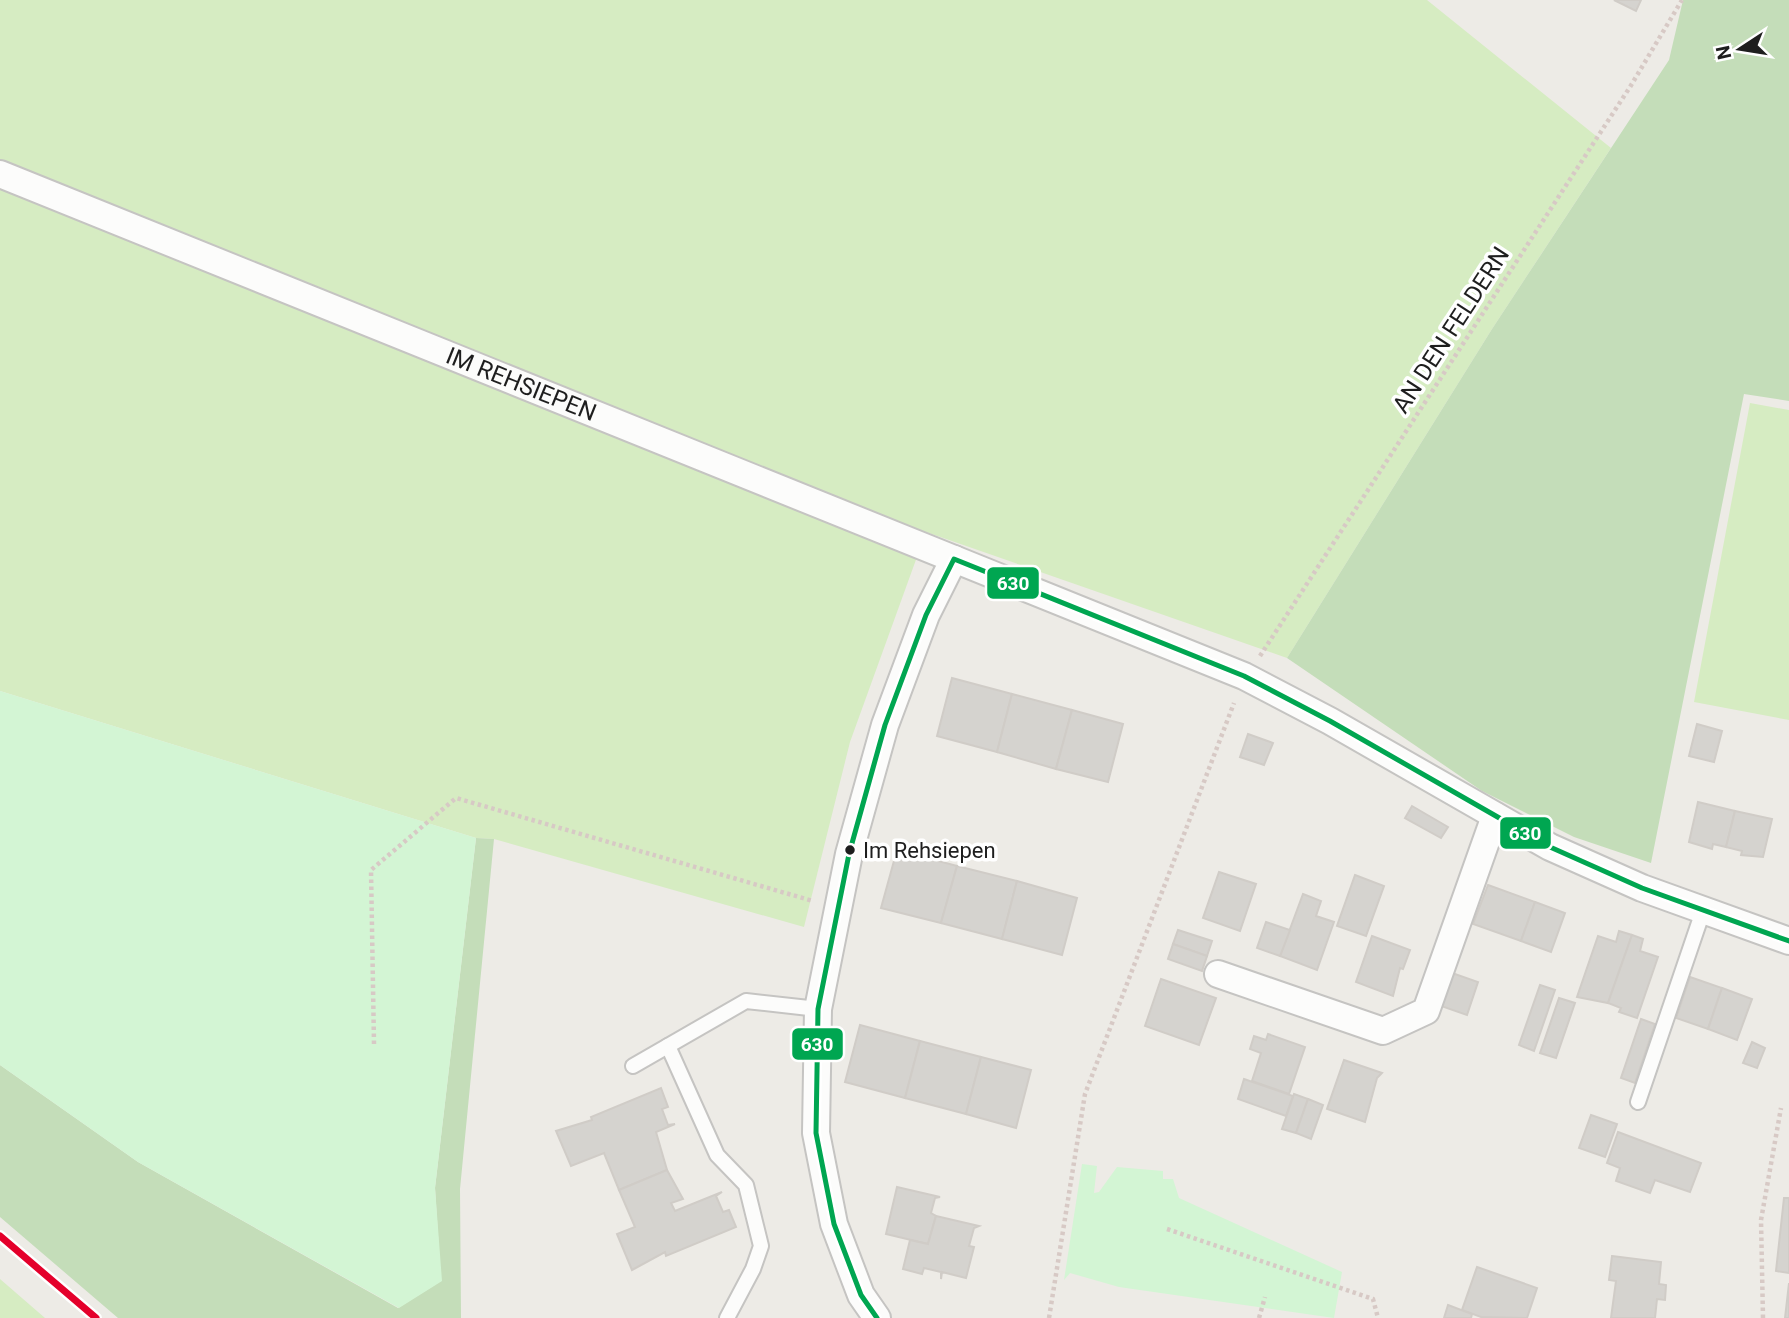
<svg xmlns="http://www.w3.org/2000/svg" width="1789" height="1318" font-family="Roboto,sans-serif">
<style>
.grass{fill:#d6ecc2}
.forest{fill:#c4ddb9}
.park{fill:#d3f5d4}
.building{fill:#d5d3cf;stroke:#d0ccc7;stroke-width:2}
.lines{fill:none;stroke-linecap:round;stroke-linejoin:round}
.lane-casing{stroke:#c5c4c2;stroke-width:18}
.street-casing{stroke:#c5c4c2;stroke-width:30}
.path{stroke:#d7c9c5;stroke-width:4.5;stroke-dasharray:3.5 3.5;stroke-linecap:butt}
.lane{stroke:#fcfcfb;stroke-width:14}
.street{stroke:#fcfcfb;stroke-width:26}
.bus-1-casing{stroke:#fff;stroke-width:10}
.bus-1{stroke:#00a651;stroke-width:5}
.rail-1-casing{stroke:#fff;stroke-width:12}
.rail-1{stroke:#e4002b;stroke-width:7}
.bus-dot{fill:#1e1e1e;stroke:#fff;stroke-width:2.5}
.labels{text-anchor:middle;stroke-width:7;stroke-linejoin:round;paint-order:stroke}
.bus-label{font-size:22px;fill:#1e1e1e;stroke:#fff;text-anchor:start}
.street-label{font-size:24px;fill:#1e1e1e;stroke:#fff}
.line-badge{stroke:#fff;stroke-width:2.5}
.badge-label{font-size:19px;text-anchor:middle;font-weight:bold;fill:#fff}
</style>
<rect width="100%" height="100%" fill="#edebe6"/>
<g class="grass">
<path d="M 0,0 L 1427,0 L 1611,148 L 1492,329 L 1287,658 L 926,532 L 850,742 L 804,927 L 494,839 L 476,838 L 0,691 Z"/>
<path d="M 1750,403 L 1789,410 L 1789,720 L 1694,702 Z"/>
<path d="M 0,1279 L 45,1318 L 0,1318 Z"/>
</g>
<g class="forest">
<path d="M 1683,0 L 1789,0 L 1789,401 L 1744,394 L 1651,863 L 1574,837 L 1482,791 L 1287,658 L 1492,329 L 1669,60 Z"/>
<path d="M 476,838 L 494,839 L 460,1189 L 461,1318 L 118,1318 L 0,1217 L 0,1065 L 138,1162 L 398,1308 L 441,1281 L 435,1188 Z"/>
</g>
<g class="park">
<path d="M 0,691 L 476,838 L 435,1188 L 442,1281 L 399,1308 L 138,1162 L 0,1065 Z"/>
<path d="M 1082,1164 L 1097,1166 L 1094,1193 L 1099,1192 L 1117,1167 L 1163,1171 L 1163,1179 L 1173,1179 L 1179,1198 L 1342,1272 L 1334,1318 L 1119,1287 L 1070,1273 L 1064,1280 Z"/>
</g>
<g class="building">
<path d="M 1614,0 L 1641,0 L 1636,11 Z"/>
<path d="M 952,678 L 1012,694 L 997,752 L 937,736 Z"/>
<path d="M 1012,694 L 1072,710 L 1056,769 L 997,752 Z"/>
<path d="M 1072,710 L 1123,724 L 1108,782 L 1056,769 Z"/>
<path d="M 1697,724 L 1722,731 L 1714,762 L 1689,756 Z"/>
<path d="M 1248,734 L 1273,743 L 1264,765 L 1240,757 Z"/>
<path d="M 1698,802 L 1735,811 L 1726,847 L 1713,844 L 1712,849 L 1689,842 Z"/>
<path d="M 1412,806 L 1448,827 L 1441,838 L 1405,818 Z"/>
<path d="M 1735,811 L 1772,819 L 1763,857 L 1741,855 L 1742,851 L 1726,847 Z"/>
<path d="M 897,850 L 957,866 L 941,923 L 881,908 Z"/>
<path d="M 957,866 L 1017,881 L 1002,939 L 941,923 Z"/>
<path d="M 1219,872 L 1256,884 L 1240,931 L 1203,918 Z"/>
<path d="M 1355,875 L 1384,886 L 1366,936 L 1337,926 Z"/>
<path d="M 1017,881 L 1077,898 L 1062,955 L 1002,939 Z"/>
<path d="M 1488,885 L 1535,902 L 1521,941 L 1473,924 Z"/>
<path d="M 1303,894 L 1321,901 L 1316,916 L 1334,922 L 1317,970 L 1280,956 Z"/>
<path d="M 1535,902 L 1565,913 L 1551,952 L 1521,941 Z"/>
<path d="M 1266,922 L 1290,930 L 1280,956 L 1257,948 Z"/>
<path d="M 1178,930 L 1212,941 L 1207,956 L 1173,944 Z"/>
<path d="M 1619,931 L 1632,935 L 1608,1003 L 1577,997 L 1598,936 L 1616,942 Z"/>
<path d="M 1632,935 L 1643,939 L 1640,951 L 1658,957 L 1637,1018 L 1619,1012 L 1621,1008 L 1608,1003 Z"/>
<path d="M 1372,936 L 1410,950 L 1403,969 L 1400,968 L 1393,996 L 1356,982 Z"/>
<path d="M 1173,944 L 1207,956 L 1202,971 L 1168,959 Z"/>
<path d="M 1452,973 L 1478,982 L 1467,1015 L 1441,1006 Z"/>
<path d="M 1690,977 L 1722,988 L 1708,1029 L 1676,1018 Z"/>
<path d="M 1161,979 L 1216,998 L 1199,1045 L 1145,1026 Z"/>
<path d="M 1540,985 L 1555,990 L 1534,1051 L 1519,1045 Z"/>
<path d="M 1722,988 L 1752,999 L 1737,1040 L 1708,1029 Z"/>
<path d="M 1559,998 L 1575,1003 L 1556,1058 L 1540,1053 Z"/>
<path d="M 1641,1019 L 1655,1024 L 1635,1083 L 1621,1078 Z"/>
<path d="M 860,1025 L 920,1041 L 905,1098 L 845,1082 Z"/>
<path d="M 1268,1034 L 1305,1047 L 1289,1094 L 1252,1081 L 1261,1053 L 1250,1049 L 1254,1036 L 1266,1040 Z"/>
<path d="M 920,1041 L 981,1057 L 966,1114 L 905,1098 Z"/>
<path d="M 1752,1042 L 1765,1048 L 1757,1068 L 1743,1063 Z"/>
<path d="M 981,1057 L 1031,1070 L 1016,1128 L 966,1114 Z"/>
<path d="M 1344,1060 L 1382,1073 L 1377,1078 L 1365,1122 L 1327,1109 Z"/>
<path d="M 1244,1079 L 1293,1096 L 1286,1116 L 1238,1099 Z"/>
<path d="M 661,1088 L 668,1107 L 662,1109 L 668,1125 L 675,1124 L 656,1132 L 667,1170 L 619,1190 L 604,1153 L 571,1166 L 556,1131 L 592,1120 L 591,1117 Z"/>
<path d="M 1294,1094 L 1308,1099 L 1296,1133 L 1282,1129 Z"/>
<path d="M 1308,1099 L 1323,1105 L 1311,1139 L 1296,1133 Z"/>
<path d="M 1591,1115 L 1617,1124 L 1605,1157 L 1579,1148 Z"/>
<path d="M 1618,1132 L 1701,1163 L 1690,1192 L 1655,1180 L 1650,1193 L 1616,1181 L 1620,1168 L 1607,1163 Z"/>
<path d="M 667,1170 L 683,1199 L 671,1203 L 675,1211 L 722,1192 L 716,1196 L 723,1212 L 729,1210 L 736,1227 L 666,1256 L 665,1252 L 632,1270 L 617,1234 L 635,1227 L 619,1190 Z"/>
<path d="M 897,1187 L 940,1197 L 935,1198 L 931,1213 L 936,1216 L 928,1244 L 886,1234 Z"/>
<path d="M 1784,1198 L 1789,1198 L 1789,1273 L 1776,1271 Z"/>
<path d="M 936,1216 L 979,1226 L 974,1228 L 969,1246 L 974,1247 L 966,1278 L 942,1272 L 941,1279 L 941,1272 L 924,1268 L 922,1274 L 903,1269 L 910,1240 L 928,1244 Z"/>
<path d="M 1612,1256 L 1661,1262 L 1659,1284 L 1666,1285 L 1665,1300 L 1657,1299 L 1655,1318 L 1611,1318 L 1616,1281 L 1609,1280 Z"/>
<path d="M 1477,1267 L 1537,1288 L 1527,1318 L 1481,1317 L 1462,1310 Z"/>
<path d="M 1789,1283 L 1789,1318 L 1785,1318 Z"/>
<path d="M 1448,1305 L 1472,1314 L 1471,1318 L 1444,1318 Z"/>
</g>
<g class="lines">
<defs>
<g id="lane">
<path d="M 668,1046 L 717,1155 L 746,1185 L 761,1246 L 753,1269 L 727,1318"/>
<path d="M 633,1066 L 746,1001 L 818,1009"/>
<path d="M 1638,1102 L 1703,911"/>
</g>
<g id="street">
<path id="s1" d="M 0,174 L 1244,676 L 1330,721 L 1550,847 L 1642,888 L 1789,941"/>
<path d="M 1218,974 L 1383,1031 L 1426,1011 L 1495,816"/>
<path d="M 877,1318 L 861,1295 L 834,1224 L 816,1133 L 818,1009 L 849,854 L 885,725 L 926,615 L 954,559"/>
</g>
</defs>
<use href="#lane" class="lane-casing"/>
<use href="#street" class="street-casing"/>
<g class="path">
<path d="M 1260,656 L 1630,87 L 1682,0"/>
<path d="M 374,1044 L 371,870 L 456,798 L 813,901"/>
<path d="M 1167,1229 L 1373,1299 L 1378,1318"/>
<path d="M 1049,1318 L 1085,1094 L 1234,703"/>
<path d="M 1259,1318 L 1265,1297"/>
<path d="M 1763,1318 L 1761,1220 L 1781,1108"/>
</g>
<use href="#lane" class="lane"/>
<use href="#street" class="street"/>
<defs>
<path id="bus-1" d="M 877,1318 L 861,1295 L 834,1224 L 816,1133 L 818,1009 L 849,854 L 885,725 L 926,615 L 954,559 L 1244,676 L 1330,721 L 1550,847 L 1642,888 L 1789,941"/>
</defs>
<use href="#bus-1" class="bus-1-casing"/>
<use href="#bus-1" class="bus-1"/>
<defs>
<path id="rail-1" d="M 0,1236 L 96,1318"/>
</defs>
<use href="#rail-1" class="rail-1-casing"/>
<use href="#rail-1" class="rail-1"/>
</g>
<circle class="bus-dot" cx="850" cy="850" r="6"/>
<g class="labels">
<g class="bus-label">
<text x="863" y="858">Im Rehsiepen</text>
</g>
<g class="street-label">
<text transform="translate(1451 330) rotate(-57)" y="8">AN DEN FELDERN</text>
<text dy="8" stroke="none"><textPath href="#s1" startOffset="562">IM REHSIEPEN</textPath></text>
</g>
</g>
<g class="line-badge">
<rect x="986" y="566" width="54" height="34" rx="7" fill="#00a651"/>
<rect x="1499" y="816" width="53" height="34" rx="7" fill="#00a651"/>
<rect x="791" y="1027" width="53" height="34" rx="7" fill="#00a651"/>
</g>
<g class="badge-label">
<text x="1013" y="590">630</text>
<text x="1525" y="840">630</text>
<text x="817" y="1051">630</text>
</g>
<g transform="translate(1740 49) rotate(258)" stroke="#ffffff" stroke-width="5" paint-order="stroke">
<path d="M0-5L12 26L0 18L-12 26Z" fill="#1e1e1e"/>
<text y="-10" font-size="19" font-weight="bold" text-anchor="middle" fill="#1e1e1e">N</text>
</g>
</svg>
